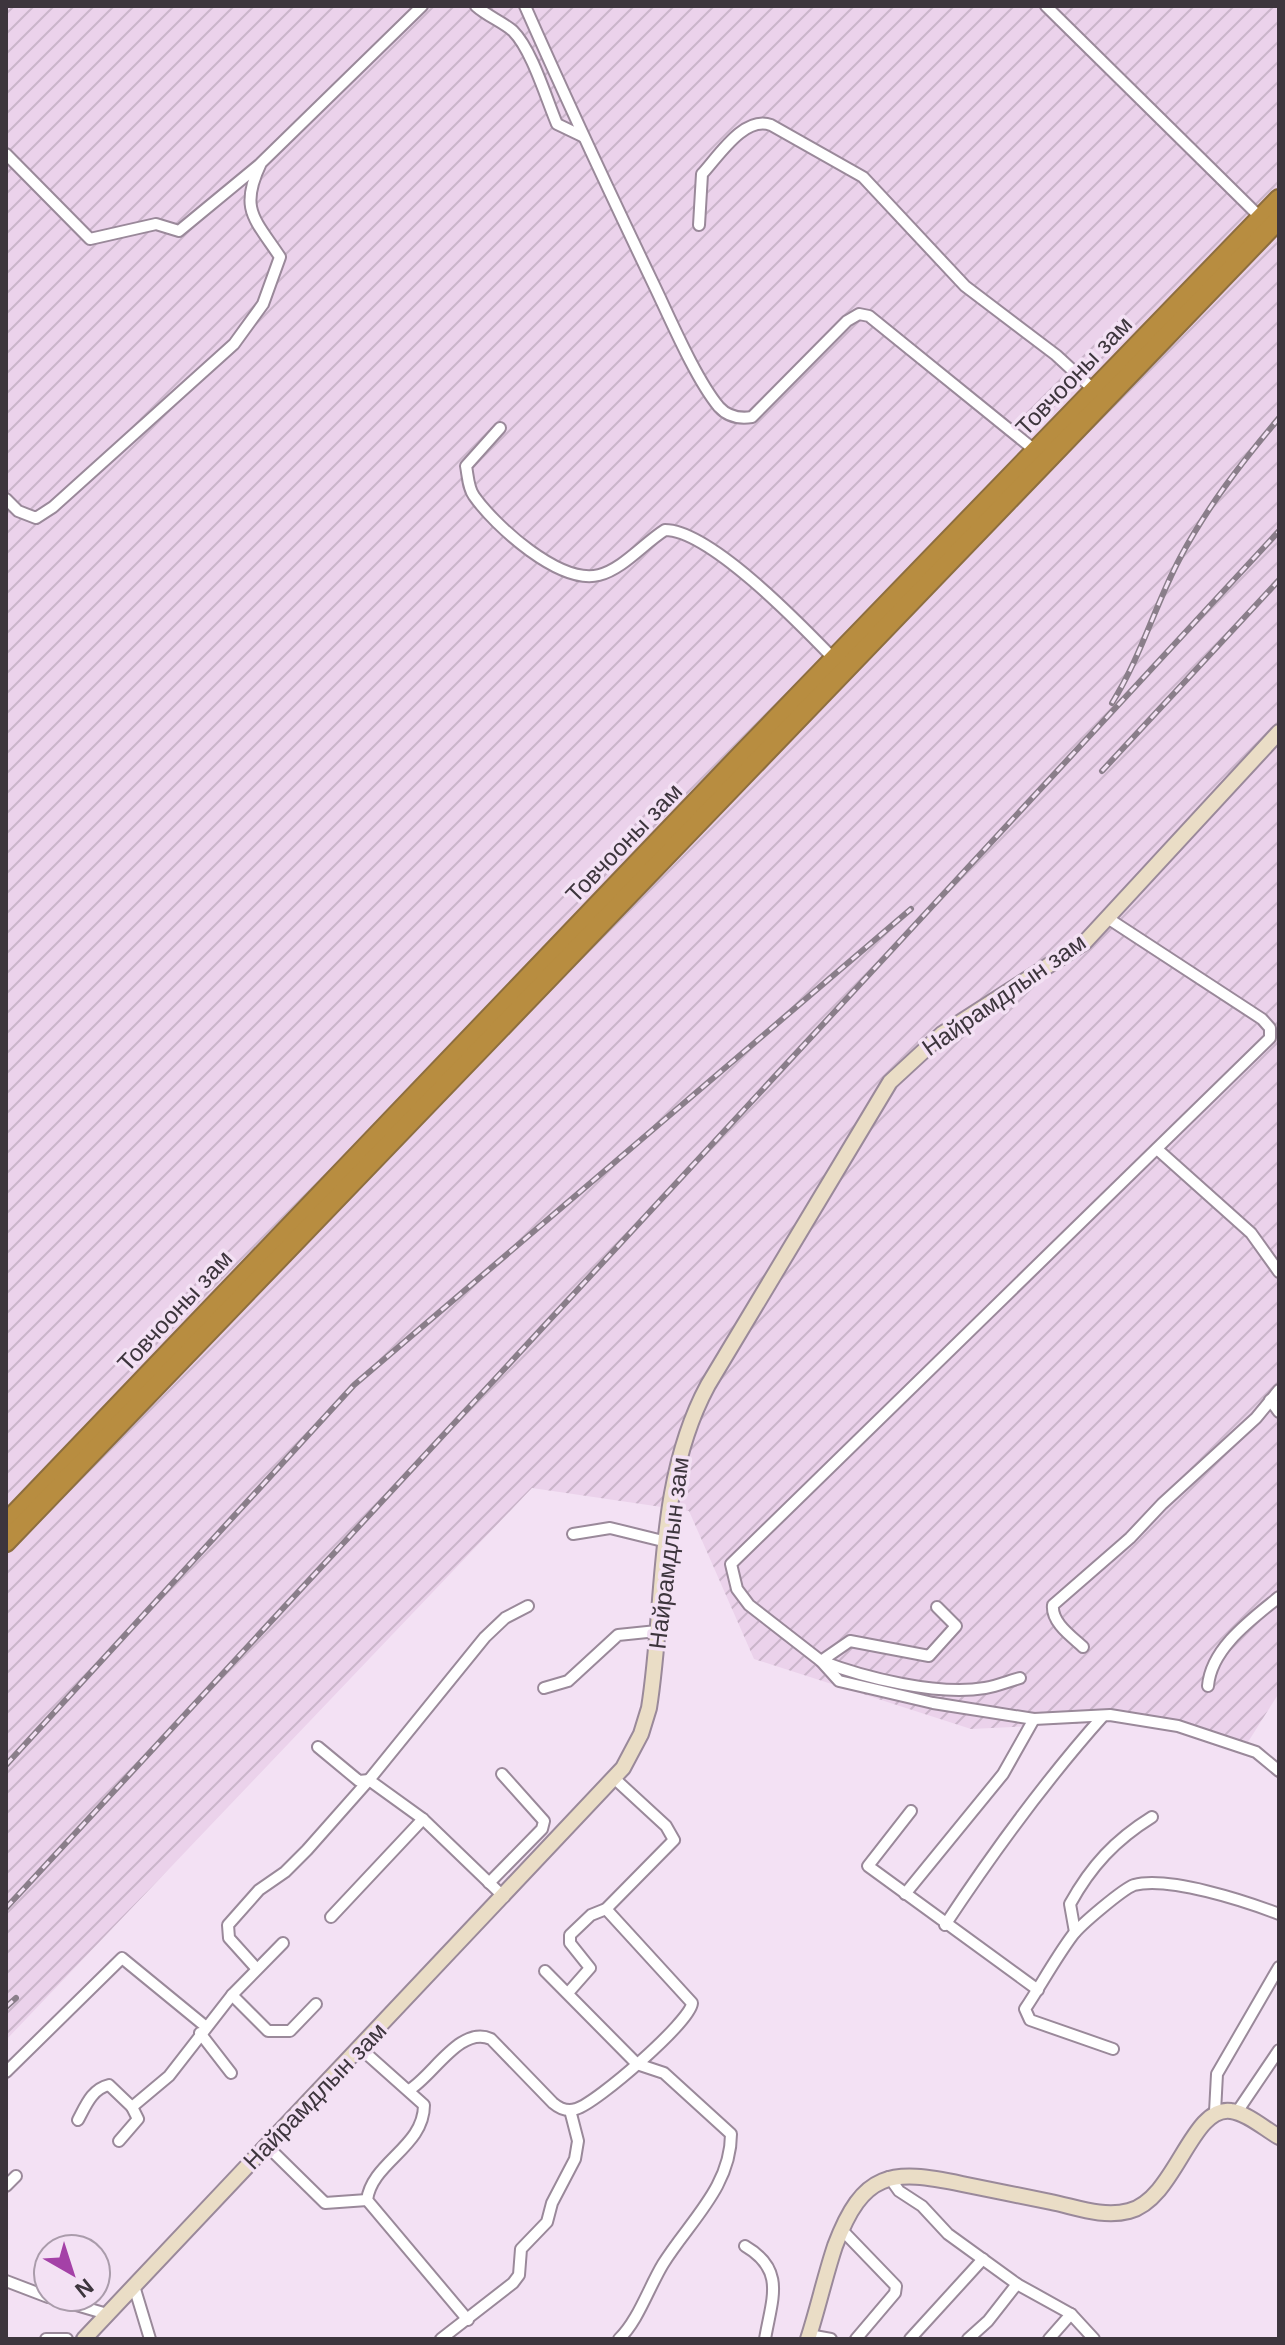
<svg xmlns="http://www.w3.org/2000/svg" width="1285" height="2345" font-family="Arial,sans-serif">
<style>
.industrial{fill:url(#industrial-furrows)}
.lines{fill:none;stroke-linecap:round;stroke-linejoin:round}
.street-casing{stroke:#9a899a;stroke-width:14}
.secondary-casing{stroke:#9a899a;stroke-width:18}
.highway-casing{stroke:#8d6e3f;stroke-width:22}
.street{stroke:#fff;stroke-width:10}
.secondary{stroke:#eaddc6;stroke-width:14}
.highway{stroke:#b88d40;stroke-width:18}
.rail-casing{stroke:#8a7e8a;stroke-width:6}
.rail{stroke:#f3e1f4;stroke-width:3;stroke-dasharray:9;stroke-linecap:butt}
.labels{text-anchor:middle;stroke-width:7;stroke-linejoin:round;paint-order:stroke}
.street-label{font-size:24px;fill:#3d353d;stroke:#f3e1f4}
</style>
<defs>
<pattern id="industrial-furrows" width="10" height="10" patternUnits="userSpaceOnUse" patternTransform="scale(2)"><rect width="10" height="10" fill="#ebd2eb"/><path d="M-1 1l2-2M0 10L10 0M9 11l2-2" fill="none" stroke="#cab5ca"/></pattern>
</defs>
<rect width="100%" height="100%" fill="#f3e1f4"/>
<path class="industrial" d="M 6,6 L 1279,6 L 1279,1693 L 1248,1742 L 1113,1722 L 971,1729 L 754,1659 L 689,1511 L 532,1488 L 6,2040 Z"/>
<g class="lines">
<defs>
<g id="street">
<path d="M 476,6 C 487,16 503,22 513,31 C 532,50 546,98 557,124 L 582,136"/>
<path d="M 525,6 C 566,99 609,191 653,283 C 670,318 695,378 719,407 C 728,417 739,419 752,417 L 847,321 L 859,314 L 869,316 L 1037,452"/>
<path d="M 1046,6 L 1261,218"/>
<path d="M 6,154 L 90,239 L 156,224 L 179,231 L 259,165"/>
<path d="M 699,225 L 702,174 C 718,157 744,115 771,125 L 863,177 L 965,286 L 1056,355 L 1094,390"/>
<path d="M 500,428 L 466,466 C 468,476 468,488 474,496 C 495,526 560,585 599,575 C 623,569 644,543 665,530 C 710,530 802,626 834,659"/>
<path d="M 6,499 L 18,511 L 36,518 L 53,507 L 234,344 L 263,304 L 280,257 C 254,218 239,209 261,163 L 422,6"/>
<path d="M 1109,919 L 1262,1019 L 1270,1028 L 1270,1038 L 731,1564 L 737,1589 L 749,1605 L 821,1661 L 839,1681 L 933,1703 L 1034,1719 L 1110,1715 L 1178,1726 L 1256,1752 L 1279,1771"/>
<path d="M 1157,1149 L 1251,1233 L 1279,1272"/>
<path d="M 1270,1400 L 1279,1412"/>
<path d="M 573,1534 L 610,1528 L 667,1542"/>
<path d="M 937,1607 L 956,1626 L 929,1656 L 850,1641 L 821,1661 C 865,1678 938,1696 985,1688 C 997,1686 1009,1681 1020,1678"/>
<path d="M 1083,1647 C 1071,1636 1051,1622 1053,1605 L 1130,1538 L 1162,1504 L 1256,1418 L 1279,1390"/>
<path d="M 1208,1686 C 1211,1648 1252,1619 1279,1597"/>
<path d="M 544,1688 L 568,1681 L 618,1635 L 657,1631"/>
<path d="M 318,1747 L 359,1781 L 369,1780"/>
<path d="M 911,1811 L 868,1866 L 1038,1990"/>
<path d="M 489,1883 L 542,1829 L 544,1821 L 502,1774"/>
<path d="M 905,1894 L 1003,1774 L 1034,1719"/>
<path d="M 504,1897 L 423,1819 L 369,1780 L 485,1637 L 505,1618 L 528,1606"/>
<path d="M 331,1917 L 423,1819"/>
<path d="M 945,1925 C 994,1851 1044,1782 1103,1716"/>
<path d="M 1075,1932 L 1070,1904 C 1091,1866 1115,1840 1152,1817"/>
<path d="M 256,1968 L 229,1938 L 228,1925 L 259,1890 L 285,1872 L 307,1850 L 369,1780"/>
<path d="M 545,1971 L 637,2064 L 664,2073 L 731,2134 C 731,2187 689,2222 663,2264 C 649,2287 638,2321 619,2339"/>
<path d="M 568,1993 L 590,1968 L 570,1943 L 570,1935 L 591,1915 L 606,1909 L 674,1840 L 666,1826 L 615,1779"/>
<path d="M 232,1995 L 268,2031 L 290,2031 L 316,2004"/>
<path d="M 200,2033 L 231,2073"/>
<path d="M 360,2048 L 424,2105 C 424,2147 372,2162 367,2200 L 468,2320"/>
<path d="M 1113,2049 L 1030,2020 L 1025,2009 C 1041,1985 1055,1959 1072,1936 C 1080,1925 1123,1889 1134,1885 C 1169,1876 1245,1901 1279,1914"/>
<path d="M 6,2072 L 122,1958 L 205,2026"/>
<path d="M 409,2090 C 433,2076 460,2025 491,2039 L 553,2103 C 560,2109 567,2112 576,2109 C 597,2103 691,2021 692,2003 L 606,1909"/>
<path d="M 1215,2112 L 1217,2074 L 1279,1967"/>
<path d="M 1237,2112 L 1279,2050"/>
<path d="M 78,2120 C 86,2105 92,2089 109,2085 L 132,2107 L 169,2076 L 232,1995 L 283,1943"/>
<path d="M 119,2141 L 138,2119 L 132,2107"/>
<path d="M 267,2146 L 325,2203 L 367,2200"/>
<path d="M 889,2177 L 899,2191 L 922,2206 L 948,2234 L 1017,2284 L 1071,2314 L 1094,2339"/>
<path d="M 6,2186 L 16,2176"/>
<path d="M 842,2230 L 896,2286 L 895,2293 L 856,2339"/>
<path d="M 745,2246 C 786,2270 772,2298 765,2339"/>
<path d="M 6,2281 L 48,2297"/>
<path d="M 134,2286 L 150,2339"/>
<path d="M 49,2297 L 107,2314"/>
<path d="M 809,2335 L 831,2339"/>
<path d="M 46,2339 L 67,2339"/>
<path d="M 441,2339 L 513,2283 L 519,2275 L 521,2249 L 547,2222 L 552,2203 L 575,2159 L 578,2141 L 570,2110"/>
<path d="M 910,2339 L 983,2259"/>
<path d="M 968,2339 L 988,2321 L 1017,2284"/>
<path d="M 1049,2339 L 1071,2314"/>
</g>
<g id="secondary">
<path d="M 84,2339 L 623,1768 L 641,1734 L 649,1708 C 666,1601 655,1483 708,1385 L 890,1082 L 942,1034 L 1085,942 L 1279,732"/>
<path d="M 808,2339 C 818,2308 825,2276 835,2246 C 863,2171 891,2169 962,2184 C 992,2190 1021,2196 1051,2202 C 1076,2207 1103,2218 1129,2211 C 1176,2199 1191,2105 1231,2111 C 1247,2113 1265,2129 1279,2137"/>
</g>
<g id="highway">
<path d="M 6,1523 L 740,756 L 1279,199"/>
<path d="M 6,1542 L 1279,219"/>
</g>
</defs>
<use href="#street" class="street-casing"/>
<use href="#secondary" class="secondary-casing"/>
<use href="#highway" class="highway-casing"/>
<use href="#street" class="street"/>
<use href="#secondary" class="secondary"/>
<use href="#highway" class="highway"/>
<defs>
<g id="rail">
<path d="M 1112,703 C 1141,657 1155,605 1180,558 C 1207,507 1242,462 1279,418"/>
<path d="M 1102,771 L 1279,580"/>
<path d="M 6,1765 L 354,1385 L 911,909"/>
<path d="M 6,1908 L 1279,531"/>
<path d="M 6,2007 L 16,1998"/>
</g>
</defs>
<use href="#rail" class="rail-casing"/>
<use href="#rail" class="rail"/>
</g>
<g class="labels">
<g class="street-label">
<text transform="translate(1074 376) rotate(-46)" y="8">Товчооны зам</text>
<text transform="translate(624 843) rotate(-46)" y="8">Товчооны зам</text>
<text transform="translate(1004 995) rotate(-35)" y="8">Найрамдлын зам</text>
<text transform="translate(175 1311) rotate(-47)" y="8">Товчооны зам</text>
<text transform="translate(669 1553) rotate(-83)" y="8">Найрамдлын зам</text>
<text transform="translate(315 2096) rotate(-46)" y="8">Найрамдлын зам</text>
</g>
</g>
<rect width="1285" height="2345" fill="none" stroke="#3d353d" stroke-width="16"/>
<g transform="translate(72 2273) rotate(141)"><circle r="38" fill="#f3e1f4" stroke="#aa9cab" stroke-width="2"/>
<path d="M0-6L14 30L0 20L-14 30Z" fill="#a441a7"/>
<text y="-12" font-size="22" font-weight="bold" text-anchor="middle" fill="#3d353d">N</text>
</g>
</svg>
